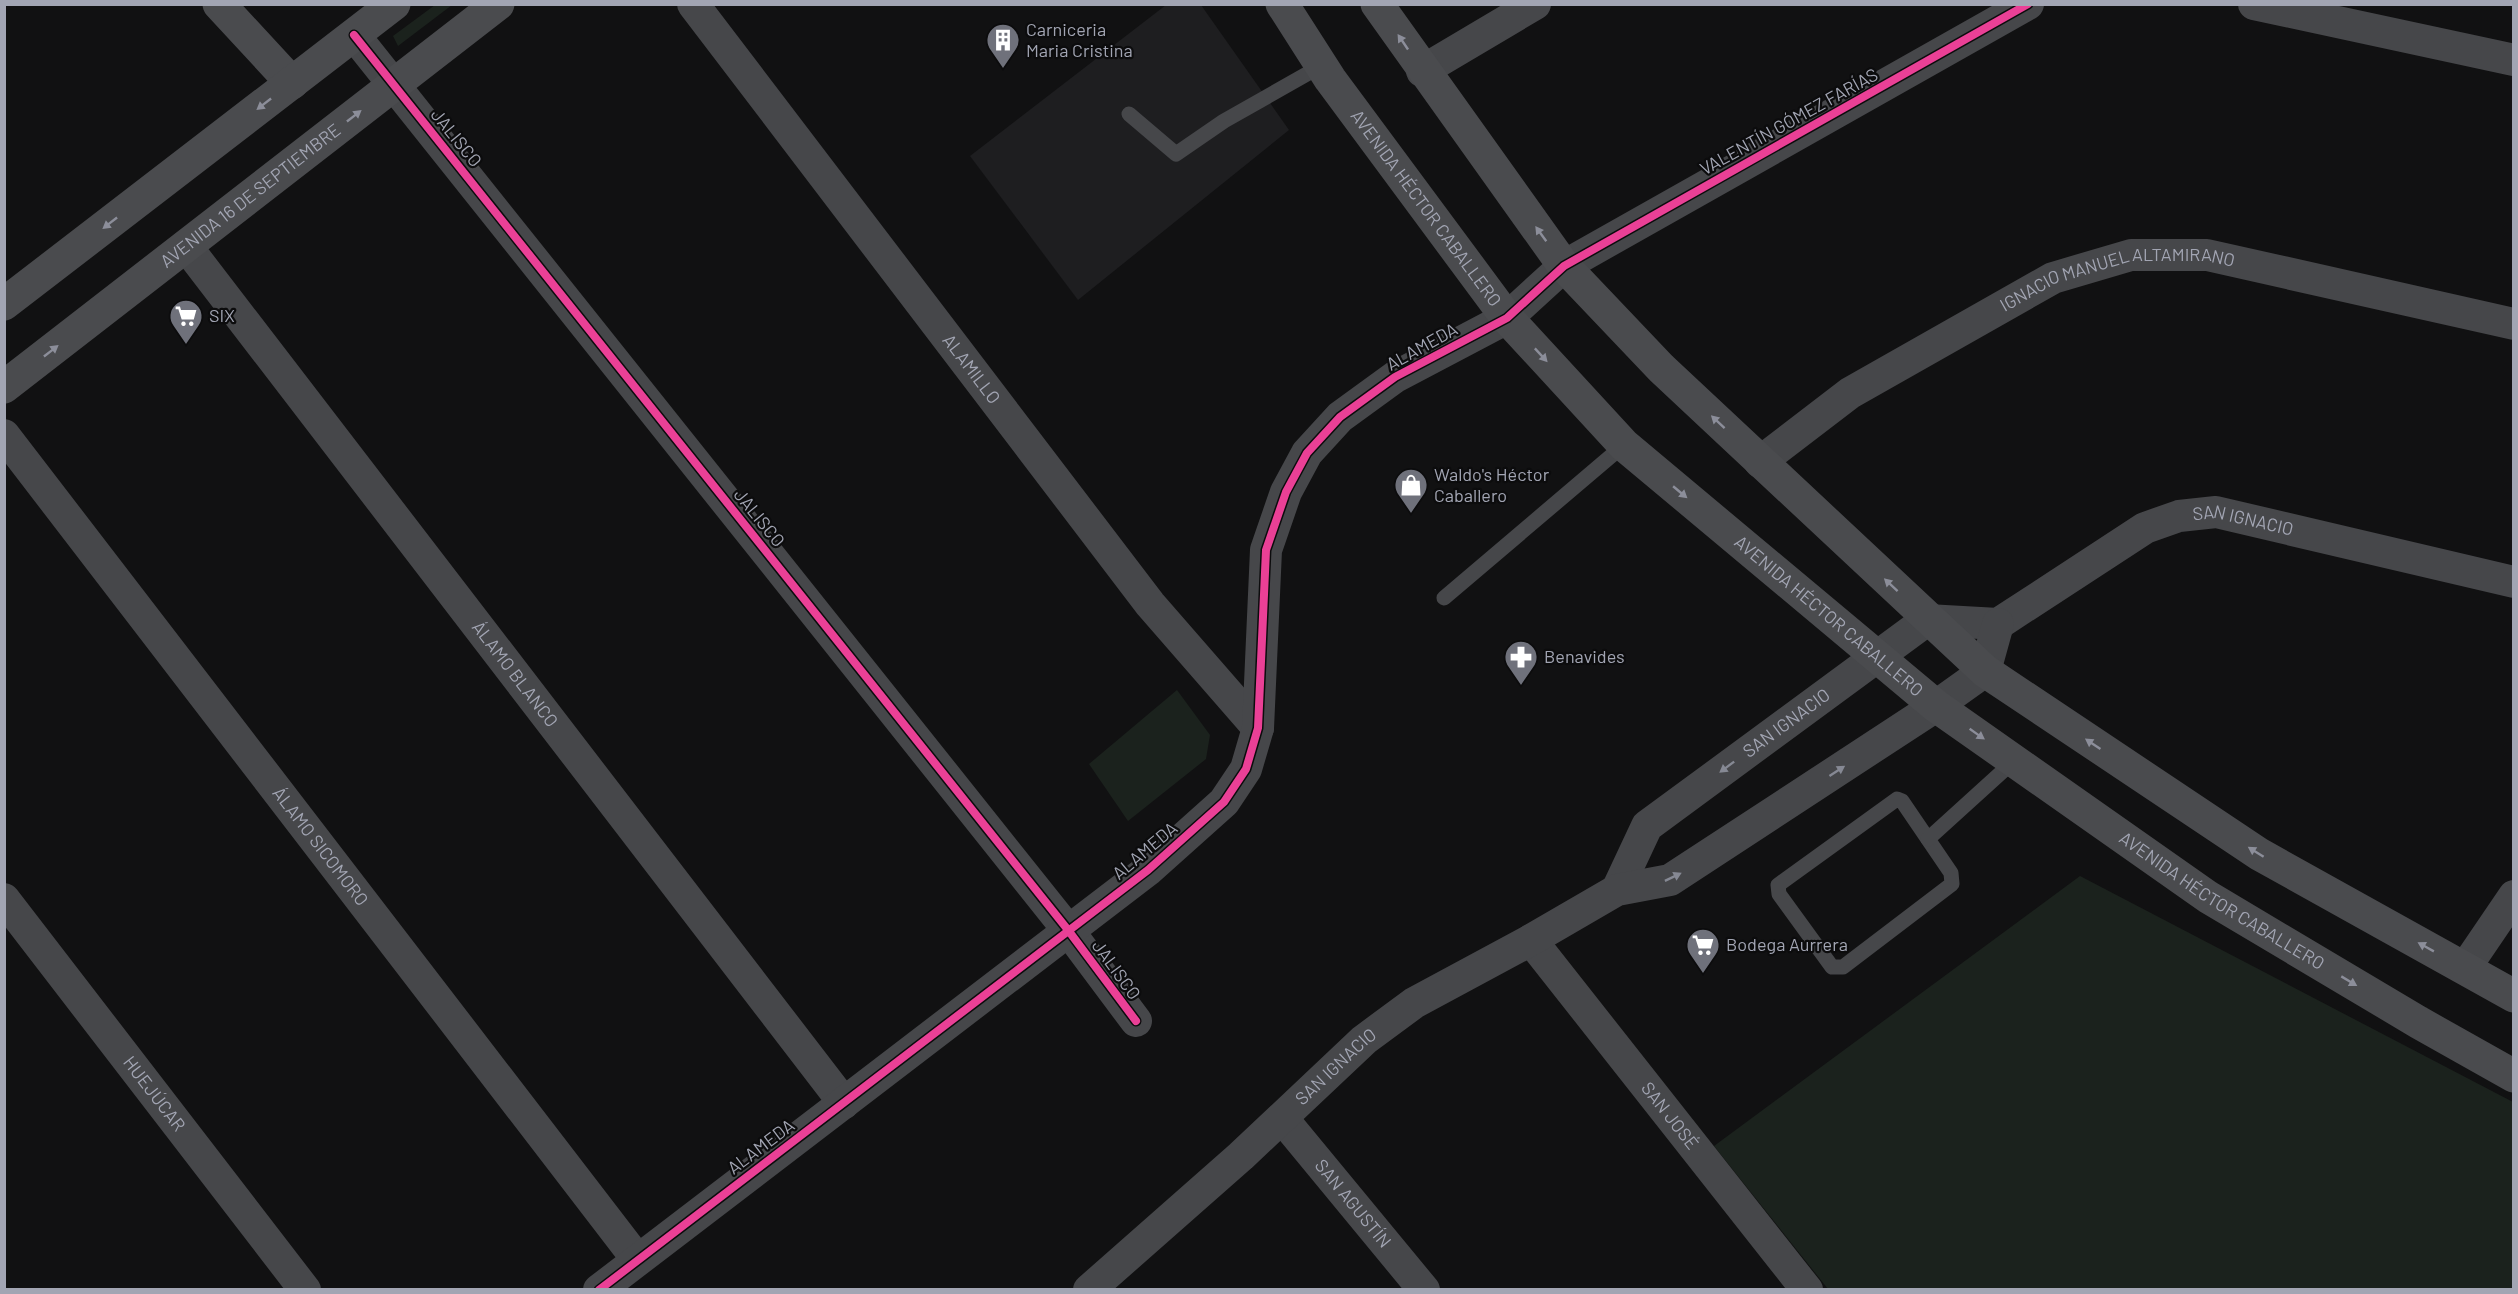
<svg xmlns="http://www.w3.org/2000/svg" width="2518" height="1294" font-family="Barlow,sans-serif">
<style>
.built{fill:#1e1e20}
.green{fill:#1b221d}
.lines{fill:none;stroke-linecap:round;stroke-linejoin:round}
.lane{stroke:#46474a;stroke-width:15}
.street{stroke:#46474a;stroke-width:32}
.secondary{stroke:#4a4b4e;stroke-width:33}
.cycleway-casing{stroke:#0c0c0d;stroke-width:11}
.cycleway{stroke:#ea4096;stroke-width:8}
.oneway{fill:#8c8e9a}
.oneway2{fill:#868994}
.labels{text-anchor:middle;stroke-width:4.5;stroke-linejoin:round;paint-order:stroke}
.poi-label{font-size:18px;fill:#a2a5b3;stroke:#0c0c0d;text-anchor:start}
.street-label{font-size:18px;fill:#a2a5b3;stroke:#0c0c0d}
</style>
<rect width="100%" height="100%" fill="#111112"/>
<path class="built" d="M 1166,5 L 1201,5 L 1289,130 L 1078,300 L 970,156 Z"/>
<g class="green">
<path d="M 435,5 L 452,5 L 398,46 L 393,36 Z"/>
<path d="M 1177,690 L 1210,735 L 1206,759 L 1128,821 L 1089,764 Z"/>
<path d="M 2080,876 L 2513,1102 L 2513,1289 L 1828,1289 L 1714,1146 Z"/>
</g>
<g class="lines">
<g class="lane">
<path d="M 1129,114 L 1176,154 L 1224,121 L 1321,66"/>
<path d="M 1444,598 L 1624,445"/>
<path d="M 1897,799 L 1902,801 L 1951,873 L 1952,884 L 1843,967 L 1832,967 L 1779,894 L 1778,885 Z"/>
<path d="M 1928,839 L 2014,761"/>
</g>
<g class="street">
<path id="s1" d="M 693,4 L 1150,604 L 1258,728"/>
<path d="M 2254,4 L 2514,60"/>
<path d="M 354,35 L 1068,930 L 1136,1021"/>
<path d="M 1422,71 L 1535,4"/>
<path id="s2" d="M 186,246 L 844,1103"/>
<path id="s3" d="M 4,435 L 637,1259"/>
<path id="s4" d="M 1760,462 L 1850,393 L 2053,278 L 2131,255 L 2207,255 L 2514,324"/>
<path id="s5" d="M 1617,890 L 1647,826 L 1927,620 L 1998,624 L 2145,528 L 2179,516 L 2216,512 L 2514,582"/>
<path id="s6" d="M 4,899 L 305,1290"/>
<path id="s7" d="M 1531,940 L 1807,1290"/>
<path d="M 2465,968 L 2514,896"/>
<path id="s8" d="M 1282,1118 L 1424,1290"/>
<path d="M 599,1290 L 1148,870 L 1224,802 L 1246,769 L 1258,728 L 1266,550 L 1286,492 L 1307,453 L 1340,417 L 1395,377 L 1507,318 L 1564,266 L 2028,4"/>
<path id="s9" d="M 1089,1290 L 1241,1156 L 1364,1040 L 1414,1003 L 1531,940 L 1617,890 L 1670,880 L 1936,706 L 1985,671 L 1998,624"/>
</g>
<g class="secondary">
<path d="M 219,4 L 292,83"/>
<path id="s10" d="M 1282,4 L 1330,79 L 1507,318 L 1624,445 L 1936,706 L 2208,897 L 2418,1022 L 2514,1076"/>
<path d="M 1377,4 L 1564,266 L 1661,368 L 1985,671 L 2259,854 L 2514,996"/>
<path d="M 4,304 L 394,4"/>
<path id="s11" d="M 4,387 L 498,4"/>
</g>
<defs>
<g id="cycleway">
<path d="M 354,35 L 1068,930 L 1136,1021"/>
<path d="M 599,1290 L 1148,870 L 1224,802 L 1246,769 L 1258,728 L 1266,550 L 1286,492 L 1307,453 L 1340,417 L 1395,377 L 1507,318 L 1564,266 L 2028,4"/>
</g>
</defs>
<use href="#cycleway" class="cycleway-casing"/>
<use href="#cycleway" class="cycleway"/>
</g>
<defs><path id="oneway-solid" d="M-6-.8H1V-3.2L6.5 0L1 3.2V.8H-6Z" transform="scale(1.5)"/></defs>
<g class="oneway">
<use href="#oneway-solid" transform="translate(1403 42) rotate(-124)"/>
<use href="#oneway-solid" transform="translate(264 104) rotate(142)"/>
<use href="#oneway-solid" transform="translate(354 116) rotate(-38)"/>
<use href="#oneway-solid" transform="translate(110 223) rotate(142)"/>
<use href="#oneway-solid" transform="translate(1541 234) rotate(-126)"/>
<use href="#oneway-solid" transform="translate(51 351) rotate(-38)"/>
<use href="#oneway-solid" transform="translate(1541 355) rotate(47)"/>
<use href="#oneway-solid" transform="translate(1718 422) rotate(-137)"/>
<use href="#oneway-solid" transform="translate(1680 492) rotate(40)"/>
<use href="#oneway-solid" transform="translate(1891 585) rotate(-137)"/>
<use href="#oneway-solid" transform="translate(1977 734) rotate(35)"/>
<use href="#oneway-solid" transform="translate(2093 744) rotate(-146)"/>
<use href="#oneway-solid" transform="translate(2256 852) rotate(-148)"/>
<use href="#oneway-solid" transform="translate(2426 947) rotate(-151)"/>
<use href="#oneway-solid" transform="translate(2349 981) rotate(31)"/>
</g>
<g class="oneway2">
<use href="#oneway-solid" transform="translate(1727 767) rotate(143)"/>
<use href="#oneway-solid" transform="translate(1837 771) rotate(-33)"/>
<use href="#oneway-solid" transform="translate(1673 877) rotate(-26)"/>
</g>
<defs>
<symbol id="building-pin" viewBox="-11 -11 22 30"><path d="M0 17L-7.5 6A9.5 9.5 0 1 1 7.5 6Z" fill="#6f717b" stroke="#0c0c0d"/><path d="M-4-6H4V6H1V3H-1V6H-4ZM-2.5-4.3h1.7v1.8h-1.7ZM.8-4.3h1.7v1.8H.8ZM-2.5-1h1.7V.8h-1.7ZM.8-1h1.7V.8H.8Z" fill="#fff"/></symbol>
<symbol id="supermarket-pin" viewBox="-11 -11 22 30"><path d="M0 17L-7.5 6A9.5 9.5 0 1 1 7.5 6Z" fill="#6f717b" stroke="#0c0c0d"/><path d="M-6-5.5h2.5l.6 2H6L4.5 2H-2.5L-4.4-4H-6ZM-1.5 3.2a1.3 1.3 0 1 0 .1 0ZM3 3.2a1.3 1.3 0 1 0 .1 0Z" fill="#fff"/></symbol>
<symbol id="shop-pin" viewBox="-11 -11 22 30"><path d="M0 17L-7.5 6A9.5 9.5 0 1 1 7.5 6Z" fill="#6f717b" stroke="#0c0c0d"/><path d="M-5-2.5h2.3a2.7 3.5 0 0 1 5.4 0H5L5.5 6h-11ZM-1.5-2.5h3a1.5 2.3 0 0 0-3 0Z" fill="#fff"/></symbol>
<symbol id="pharmacy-pin" viewBox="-11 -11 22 30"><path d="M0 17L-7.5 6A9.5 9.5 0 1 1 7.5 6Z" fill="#6f717b" stroke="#0c0c0d"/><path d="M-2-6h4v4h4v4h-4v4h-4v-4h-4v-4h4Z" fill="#fff"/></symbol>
</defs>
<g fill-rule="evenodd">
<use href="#building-pin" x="984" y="21" width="38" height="52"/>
<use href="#supermarket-pin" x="167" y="297" width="38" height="52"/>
<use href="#shop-pin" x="1392" y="466" width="38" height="52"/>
<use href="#pharmacy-pin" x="1502" y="638" width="38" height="52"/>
<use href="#supermarket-pin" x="1684" y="926" width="38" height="52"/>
</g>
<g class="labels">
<g class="poi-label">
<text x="1026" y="36">Carniceria<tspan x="1026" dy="21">Maria Cristina</tspan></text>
<text x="209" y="322">SIX</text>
<text x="1434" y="481">Waldo's Héctor<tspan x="1434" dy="21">Caballero</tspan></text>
<text x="1544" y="663">Benavides</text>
<text x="1726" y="951">Bodega Aurrera</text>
</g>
<g class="street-label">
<text transform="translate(1789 122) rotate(-29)" y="6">VALENTÍN GÓMEZ FARÍAS</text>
<text transform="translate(456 138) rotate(51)" y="6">JALISCO</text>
<text dy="6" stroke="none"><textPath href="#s11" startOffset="312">AVENIDA 16 DE SEPTIEMBRE</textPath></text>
<text dy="6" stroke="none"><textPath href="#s10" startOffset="250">AVENIDA HÉCTOR CABALLERO</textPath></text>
<text dy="6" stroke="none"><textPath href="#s4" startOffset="410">IGNACIO MANUEL ALTAMIRANO</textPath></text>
<text transform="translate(1422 347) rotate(-29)" y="6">ALAMEDA</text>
<text dy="6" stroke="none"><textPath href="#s1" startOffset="459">ALAMILLO</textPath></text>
<text transform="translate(759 518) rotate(51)" y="6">JALISCO</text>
<text dy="6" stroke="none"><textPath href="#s5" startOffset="766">SAN IGNACIO</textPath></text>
<text dy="6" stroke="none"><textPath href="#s10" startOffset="826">AVENIDA HÉCTOR CABALLERO</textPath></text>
<text dy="6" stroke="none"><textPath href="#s2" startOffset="540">ÁLAMO BLANCO</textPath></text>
<text dy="6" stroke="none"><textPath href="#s5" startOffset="244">SAN IGNACIO</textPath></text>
<text dy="6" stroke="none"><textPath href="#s3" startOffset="519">ÁLAMO SICOMORO</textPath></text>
<text transform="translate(1145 851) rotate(-40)" y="6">ALAMEDA</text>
<text dy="6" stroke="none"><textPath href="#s10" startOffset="1312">AVENIDA HÉCTOR CABALLERO</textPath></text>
<text transform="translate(1116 970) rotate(54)" y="6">JALISCO</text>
<text dy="6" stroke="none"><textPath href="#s9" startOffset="333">SAN IGNACIO</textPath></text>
<text dy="6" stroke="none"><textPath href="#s6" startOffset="246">HUEJÚCAR</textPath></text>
<text dy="6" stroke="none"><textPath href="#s7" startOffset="224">SAN JOSÉ</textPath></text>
<text transform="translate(761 1147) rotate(-37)" y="6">ALAMEDA</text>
<text dy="6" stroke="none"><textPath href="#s8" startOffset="111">SAN AGUSTÍN</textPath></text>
</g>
</g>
<rect width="2518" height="1294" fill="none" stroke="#a2a5b3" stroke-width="12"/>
</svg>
